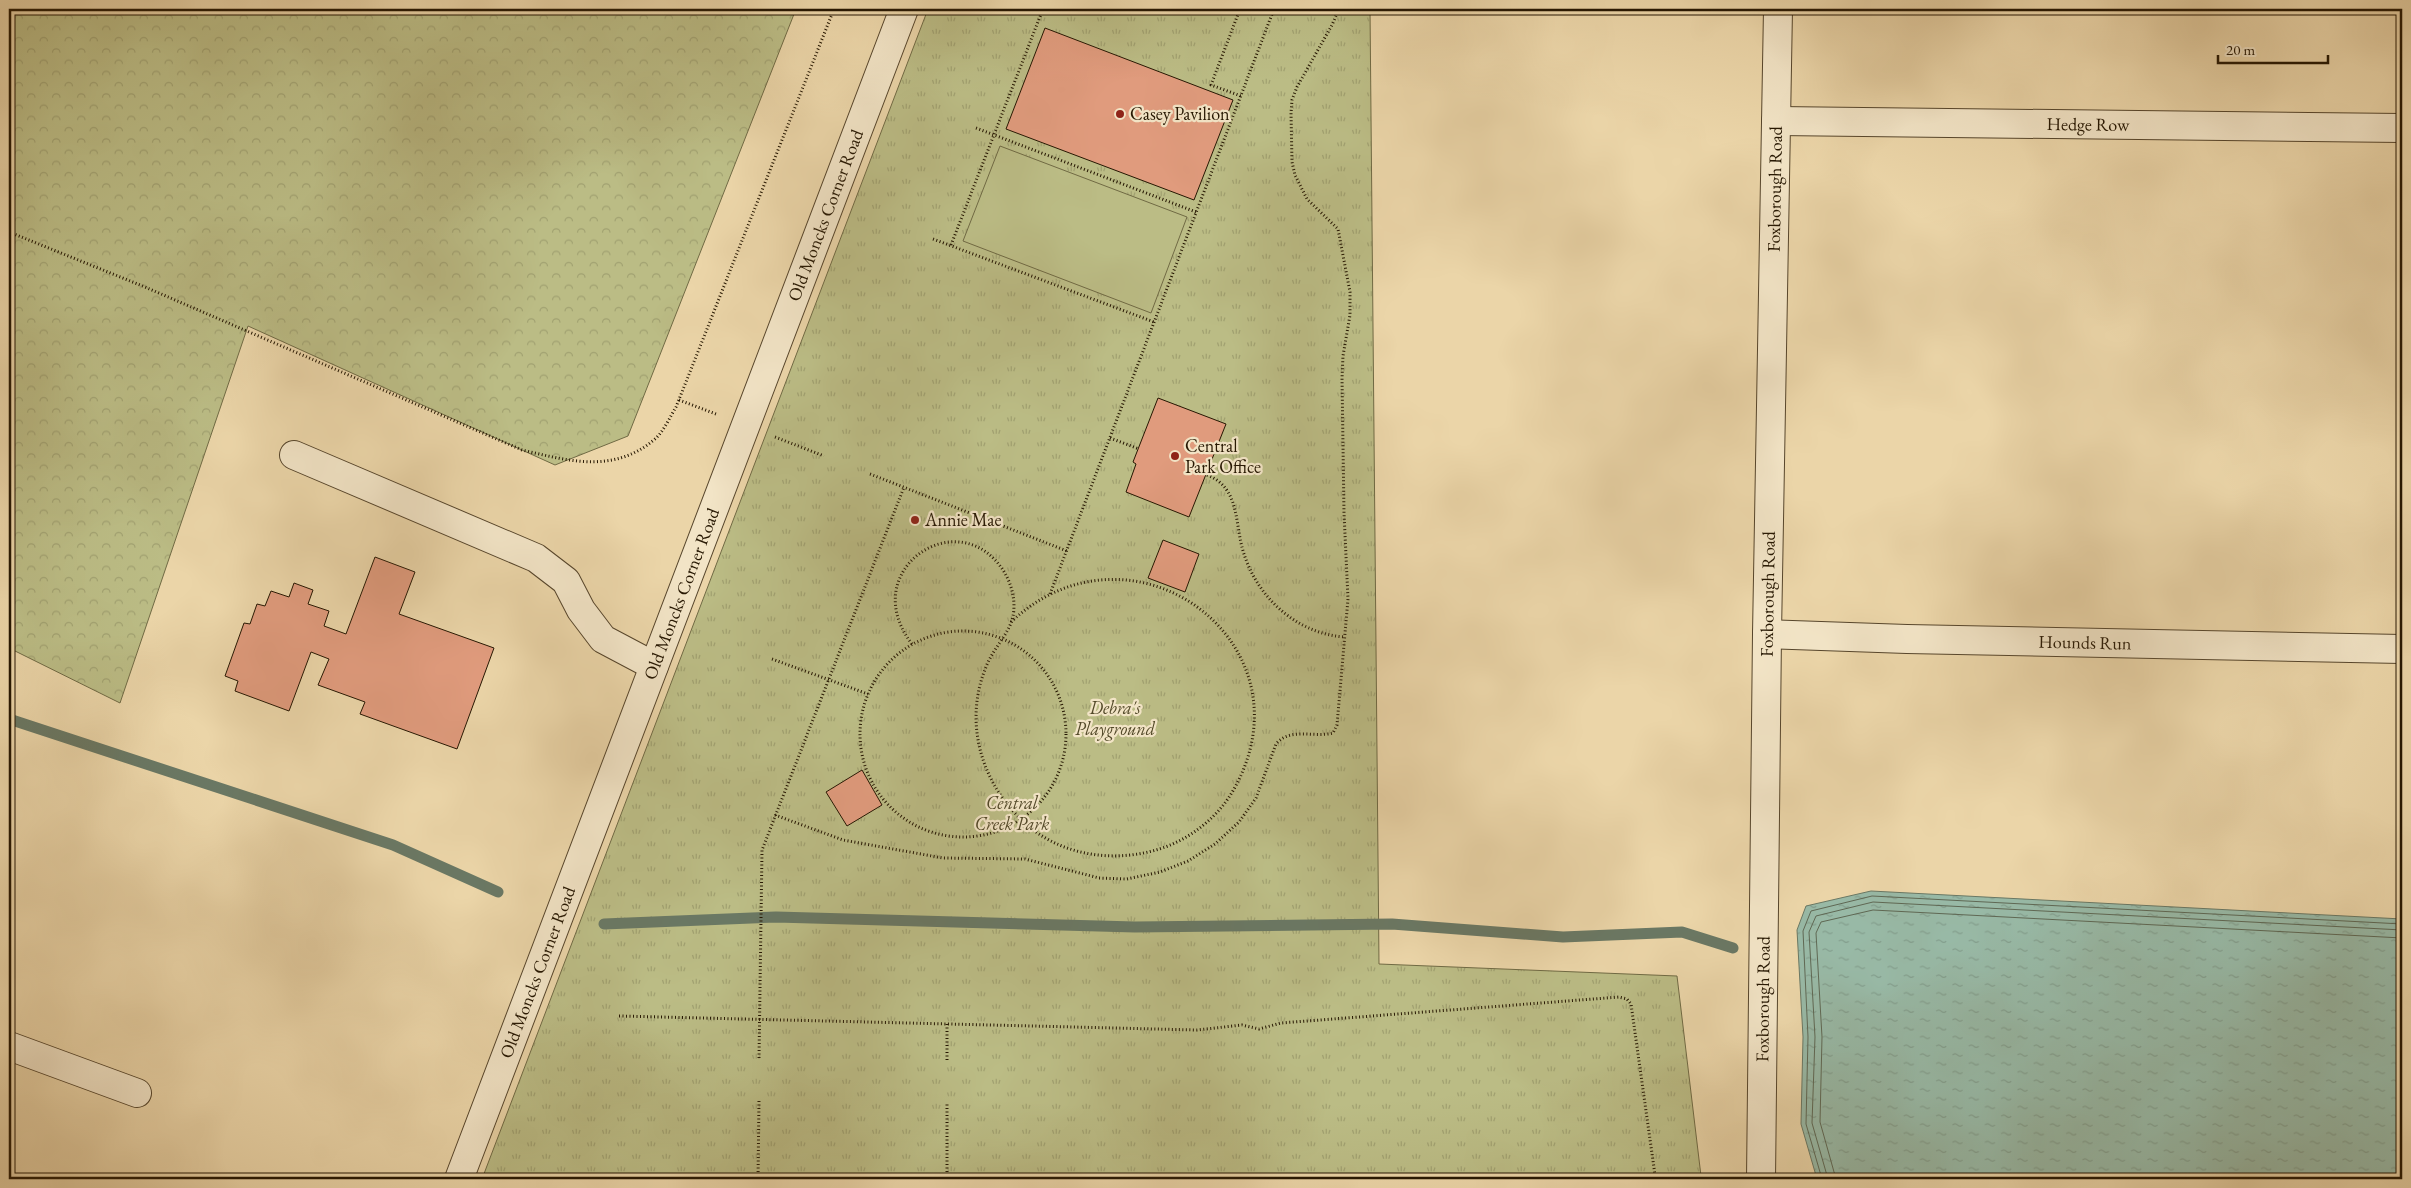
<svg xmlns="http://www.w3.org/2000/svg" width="2411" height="1188" font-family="'EB Garamond',serif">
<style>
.forest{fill:url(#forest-crowns);stroke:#706a44}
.park{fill:url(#park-tufts);stroke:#706a44}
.pitch{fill:#bbbc85;stroke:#706a44}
.water{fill:url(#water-ripples);stroke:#6a7864}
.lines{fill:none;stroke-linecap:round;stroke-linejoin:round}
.shore{stroke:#5f6854;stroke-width:1}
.stream{stroke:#6a7864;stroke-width:11}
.building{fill:#e09b7d;stroke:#261702}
.minor-casing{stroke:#57462c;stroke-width:30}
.path{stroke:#261702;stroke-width:3;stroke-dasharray:1 2.5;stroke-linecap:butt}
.minor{stroke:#f2e4c6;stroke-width:28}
.poi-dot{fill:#8f2418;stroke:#f2e4c6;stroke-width:2}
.labels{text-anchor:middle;stroke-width:4.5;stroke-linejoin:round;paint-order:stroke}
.poi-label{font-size:18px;fill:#261702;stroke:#f2e4c6;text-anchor:start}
.street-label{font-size:18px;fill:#261702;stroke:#f2e4c6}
.park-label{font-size:18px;font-style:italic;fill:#534929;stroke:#f2e4c6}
</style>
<defs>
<pattern id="forest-crowns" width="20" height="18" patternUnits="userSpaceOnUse" patternTransform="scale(1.25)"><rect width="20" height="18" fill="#bbbc85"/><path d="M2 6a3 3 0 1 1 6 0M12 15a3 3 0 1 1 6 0" fill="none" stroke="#a1a171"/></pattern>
<pattern id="park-tufts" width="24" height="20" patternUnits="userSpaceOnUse" patternTransform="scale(1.25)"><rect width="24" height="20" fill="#bbbc85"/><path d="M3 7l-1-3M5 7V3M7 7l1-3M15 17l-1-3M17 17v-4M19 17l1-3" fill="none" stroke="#a1a171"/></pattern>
<pattern id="water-ripples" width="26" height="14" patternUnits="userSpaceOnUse" patternTransform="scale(1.25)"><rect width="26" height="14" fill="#98b9a6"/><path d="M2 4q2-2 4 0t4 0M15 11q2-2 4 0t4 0" fill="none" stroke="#839e8d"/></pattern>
</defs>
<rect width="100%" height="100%" fill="#ebd5a8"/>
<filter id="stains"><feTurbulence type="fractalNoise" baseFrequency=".004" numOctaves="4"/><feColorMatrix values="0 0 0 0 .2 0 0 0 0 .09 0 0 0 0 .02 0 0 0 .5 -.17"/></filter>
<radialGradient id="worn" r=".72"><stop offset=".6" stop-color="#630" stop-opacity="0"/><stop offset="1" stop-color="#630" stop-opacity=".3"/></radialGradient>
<path class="forest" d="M 9,9 L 796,9 L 628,436 L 555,465 L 248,326 L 120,703 L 9,648 Z"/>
<path class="park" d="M 928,9 L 1370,9 L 1379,964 L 1677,976 L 1701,1176 L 1687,1179 L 482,1179 Z"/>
<path class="pitch" d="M 1000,146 L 1187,217 L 1151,313 L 963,241 Z"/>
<path class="water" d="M 1871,891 L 2402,919 L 2402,1179 L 1817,1179 L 1801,1124 L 1803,1037 L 1797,930 L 1806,906 Z"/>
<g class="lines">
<g class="shore">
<path d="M 1822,1179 L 1806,1124 L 1808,1037 L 1803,931 L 1811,911 L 1872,896 L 2402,924"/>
<path d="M 1828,1179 L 1812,1123 L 1815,1037 L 1809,932 L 1816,916 L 1873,902 L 2402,930"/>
<path d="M 1836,1179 L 1820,1122 L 1822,1037 L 1816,933 L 1821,922 L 1873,910 L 2402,938"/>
</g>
<g class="stream">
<path d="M 9,719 L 393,845 L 498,892"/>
<path d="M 604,924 L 776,917 L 1135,927 L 1392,924 L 1563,937 L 1682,932 L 1733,948"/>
</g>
</g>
<g class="building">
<path d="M 1045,28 L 1233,100 L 1194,200 L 1006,129 Z"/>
<path d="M 1158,398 L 1226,424 L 1189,517 L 1126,492 L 1136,464 L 1133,462 Z"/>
<path d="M 1163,540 L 1199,554 L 1185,592 L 1148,578 Z"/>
<path d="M 375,557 L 415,572 L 399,614 L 494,648 L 457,749 L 360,714 L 365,702 L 318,685 L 329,659 L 311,652 L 289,711 L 235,691 L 238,681 L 225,676 L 244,623 L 250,624 L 257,604 L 265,606 L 271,591 L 289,597 L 294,583 L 313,590 L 308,604 L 329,611 L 324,626 L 346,634 Z"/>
<path d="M 862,770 L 882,805 L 847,826 L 826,792 Z"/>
</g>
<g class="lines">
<defs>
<g id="minor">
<path id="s1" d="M 1776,121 L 2402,128"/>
<path d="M 294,455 L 536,558 L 566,581 L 581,610 L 603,639 L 654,666"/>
<path id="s2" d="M 1767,634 L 1907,639 L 2402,649"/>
<path d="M 9,1046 L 137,1093"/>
<path id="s3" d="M 459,1179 L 904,9"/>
<path id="s4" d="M 1761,1179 L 1767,634 L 1778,9"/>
</g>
</defs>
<use href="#minor" class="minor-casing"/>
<g class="path">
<path d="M 1240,9 L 1211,85 L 1241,96"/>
<path d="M 976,128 L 1196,212"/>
<path d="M 9,232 L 145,287 L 522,450 C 569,461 614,474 655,439 C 664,431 670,417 676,407 L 834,9"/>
<path d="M 933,239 L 1154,322"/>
<path d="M 951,245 L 1043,9"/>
<path d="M 679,400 L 716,414"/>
<path d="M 775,437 L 824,456"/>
<path d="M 1110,438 L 1139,449"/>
<path d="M 870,474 L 1067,551"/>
<path d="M 1207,475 C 1241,488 1234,524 1244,554 C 1258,598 1297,634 1345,637"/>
<path d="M 1050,594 L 1274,9"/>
<circle cx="963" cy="734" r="103"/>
<path d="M 912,644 C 858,574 948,509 995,560 C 1010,575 1019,602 1011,623 C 1005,638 992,651 986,667 C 962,725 983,790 1032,829 C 1067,856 1114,862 1156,850 C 1188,841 1218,818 1234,789 C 1316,643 1132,508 1011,622"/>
<path d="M 772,659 L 868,694"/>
<path d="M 775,815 L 843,840 L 943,858 L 1025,859 L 1099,878 L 1127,879 L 1160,872 L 1188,861 L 1215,844 L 1239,822 L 1256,798 L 1276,744 C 1290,727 1314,738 1333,733 L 1337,725 L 1348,599 L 1344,513 L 1342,378 L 1343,356 L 1350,315 L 1350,292 L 1338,229 L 1307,199 L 1295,175 L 1292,162 L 1291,113 L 1292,100 L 1297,87 L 1332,25 L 1339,9"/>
<path d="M 619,1016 L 1197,1030 L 1242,1025 L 1259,1029 L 1281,1023 L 1619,997 L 1627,999 L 1631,1004 L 1655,1175"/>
<path d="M 947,1024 L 947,1060"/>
<path d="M 759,1058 L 762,850 L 904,487"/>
<path d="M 758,1179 L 759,1099"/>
<path d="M 947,1179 L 947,1103"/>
</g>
<use href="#minor" class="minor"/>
</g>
<g class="poi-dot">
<circle cx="1120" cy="114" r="5"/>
<circle cx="1175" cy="456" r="5"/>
<circle cx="915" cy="520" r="5"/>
</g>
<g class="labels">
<g class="poi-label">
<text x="1130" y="120">Casey Pavilion</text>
<text x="1185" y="452">Central<tspan x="1185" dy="21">Park Office</tspan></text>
<text x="925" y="526">Annie Mae</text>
</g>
<g class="street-label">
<text dy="6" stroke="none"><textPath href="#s1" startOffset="312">Hedge Row</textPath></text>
<text dy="6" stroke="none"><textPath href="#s4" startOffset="990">Foxborough Road</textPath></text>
<text dy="6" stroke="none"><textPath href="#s3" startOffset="1031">Old Moncks Corner Road</textPath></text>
<text dy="6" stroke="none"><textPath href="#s3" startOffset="626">Old Moncks Corner Road</textPath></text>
<text dy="6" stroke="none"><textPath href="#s4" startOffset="585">Foxborough Road</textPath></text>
<text dy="6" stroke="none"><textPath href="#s2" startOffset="318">Hounds Run</textPath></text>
<text dy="6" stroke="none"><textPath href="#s3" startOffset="221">Old Moncks Corner Road</textPath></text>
<text dy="6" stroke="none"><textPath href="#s4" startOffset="180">Foxborough Road</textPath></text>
</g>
<g class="park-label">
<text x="1115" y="714">Debra's<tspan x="1115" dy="21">Playground</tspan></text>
<text x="1012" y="809">Central<tspan x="1012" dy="21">Creek Park</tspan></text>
</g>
</g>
<rect width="2411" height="1188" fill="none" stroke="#ebd5a8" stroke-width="30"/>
<rect x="10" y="10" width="2391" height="1168" fill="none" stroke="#261702" stroke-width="2.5"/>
<rect x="15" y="15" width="2381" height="1158" fill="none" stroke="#261702"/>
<path d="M2218 55v8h110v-8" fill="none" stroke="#261702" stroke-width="2.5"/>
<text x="2226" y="55" font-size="15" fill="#261702" stroke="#f2e4c6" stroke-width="4" paint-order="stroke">20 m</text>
<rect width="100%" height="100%" filter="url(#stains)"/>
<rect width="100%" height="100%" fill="url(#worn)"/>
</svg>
